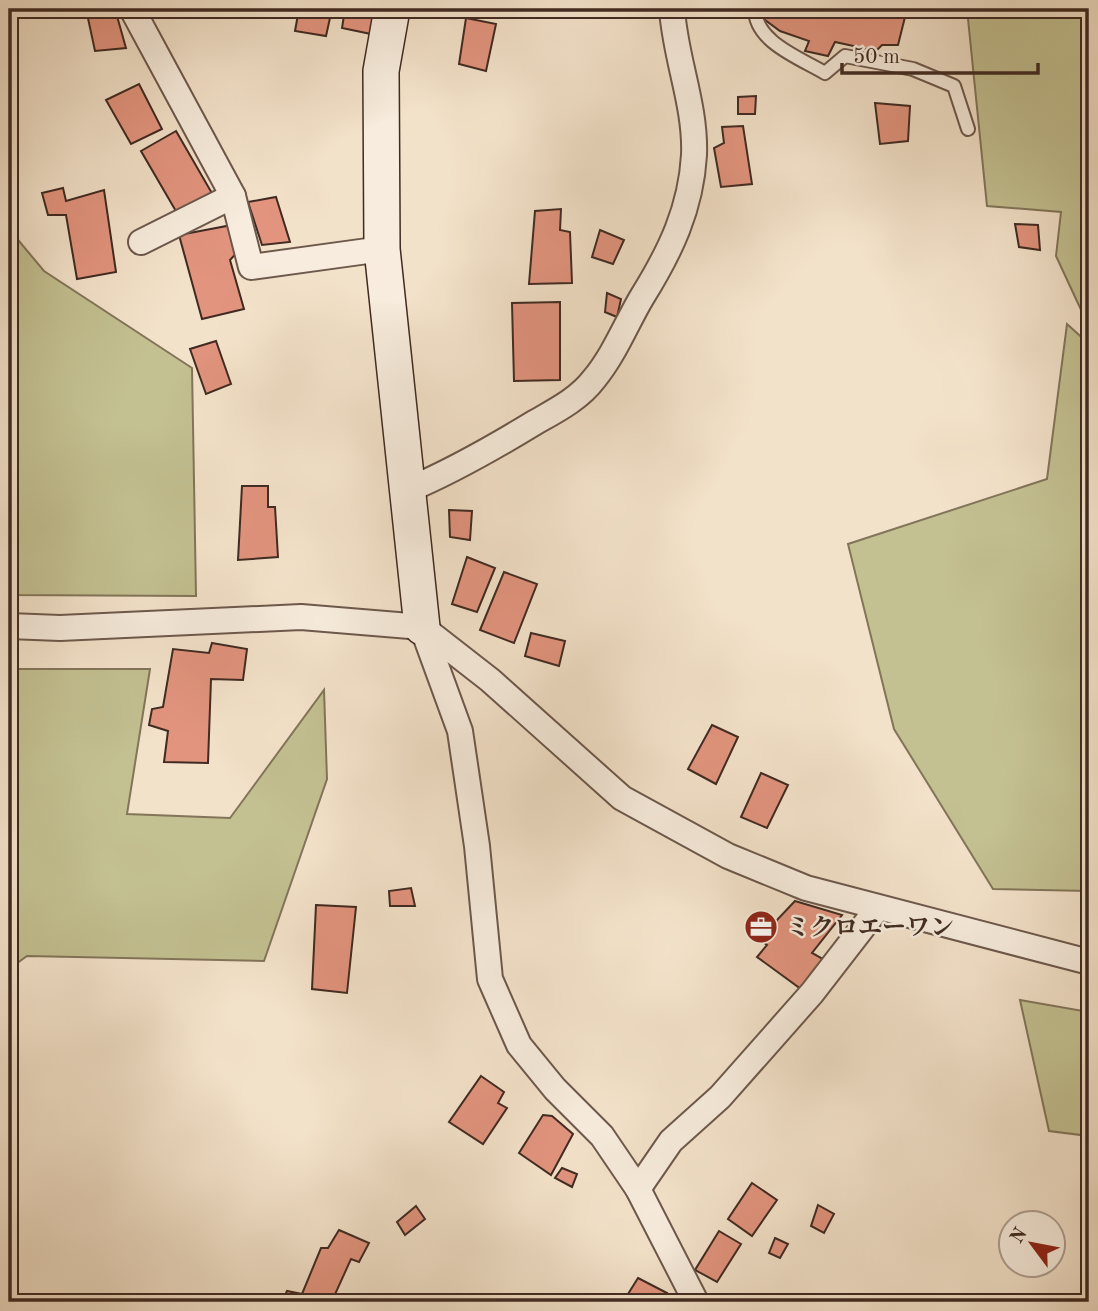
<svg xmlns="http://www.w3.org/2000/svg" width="1098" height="1311" font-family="'Old Standard TT','Noto Serif JP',serif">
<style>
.green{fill:#c3c091;stroke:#82755a;stroke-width:2}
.building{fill:#e2947e;stroke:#402a22;stroke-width:2}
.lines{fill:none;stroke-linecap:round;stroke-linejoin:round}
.lane-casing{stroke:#6d584c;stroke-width:16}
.street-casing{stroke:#6d584c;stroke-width:28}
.secondary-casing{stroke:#402a22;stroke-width:38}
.lane{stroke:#f7ecdd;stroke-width:12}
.street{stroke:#f7ecdd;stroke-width:24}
.secondary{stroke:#f7ecdd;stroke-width:35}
.labels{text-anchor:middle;stroke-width:5;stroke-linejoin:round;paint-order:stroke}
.poi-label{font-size:24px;font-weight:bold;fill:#402a22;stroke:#f7ecdd;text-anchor:start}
</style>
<rect width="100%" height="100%" fill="#f3e2ca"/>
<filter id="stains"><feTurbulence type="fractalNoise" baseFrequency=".00286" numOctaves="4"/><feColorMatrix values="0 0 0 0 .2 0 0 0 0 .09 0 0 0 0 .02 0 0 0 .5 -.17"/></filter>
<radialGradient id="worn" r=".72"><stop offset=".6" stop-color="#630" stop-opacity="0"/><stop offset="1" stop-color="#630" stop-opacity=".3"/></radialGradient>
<g class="green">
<path d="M 967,9 L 1089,9 L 1089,327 L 1056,256 L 1061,212 L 987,206 Z"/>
<path d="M 9,229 L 44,271 L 192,368 L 196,596 L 9,595 Z"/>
<path d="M 1067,324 L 1089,344 L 1089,891 L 993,889 L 894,729 L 848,544 L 1047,479 Z"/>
<path d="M 9,669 L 150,669 L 127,814 L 230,818 L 324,690 L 327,779 L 264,961 L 27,956 L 9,969 Z"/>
<path d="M 1020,1000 L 1089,1012 L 1089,1136 L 1049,1131 Z"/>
</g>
<g class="building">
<path d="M 86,9 L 115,9 L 126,48 L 95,51 Z"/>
<path d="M 299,9 L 332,9 L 326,36 L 295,31 Z"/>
<path d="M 345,9 L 377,10 L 371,34 L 342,28 Z"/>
<path d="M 763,9 L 907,9 L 898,45 L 882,45 L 876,51 L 835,42 L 828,56 L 805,51 L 809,41 L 780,31 L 761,17 Z"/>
<path d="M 466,18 L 496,24 L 486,71 L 459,64 Z"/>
<path d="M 139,84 L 162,129 L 131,144 L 106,100 Z"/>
<path d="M 756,96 L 755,114 L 738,114 L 738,97 Z"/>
<path d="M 875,103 L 910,106 L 908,141 L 880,144 Z"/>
<path d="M 743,126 L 752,184 L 721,187 L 714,148 L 724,143 L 722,127 Z"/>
<path d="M 176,131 L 213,195 L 177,213 L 141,151 Z"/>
<path d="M 63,188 L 66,201 L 104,190 L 116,272 L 77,279 L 66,215 L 48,215 L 42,193 Z"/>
<path d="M 276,197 L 290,242 L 262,245 L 248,202 Z"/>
<path d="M 561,209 L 560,230 L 570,232 L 572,283 L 529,284 L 535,211 Z"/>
<path d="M 1015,224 L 1038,225 L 1040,250 L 1019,247 Z"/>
<path d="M 232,225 L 240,249 L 230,260 L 244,309 L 202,319 L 179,235 Z"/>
<path d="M 600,230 L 624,240 L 613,264 L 592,257 Z"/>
<path d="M 607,293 L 621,299 L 617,317 L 605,312 Z"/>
<path d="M 560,302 L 560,380 L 514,381 L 512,303 Z"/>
<path d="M 216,341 L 231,384 L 206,394 L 190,349 Z"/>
<path d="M 242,486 L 268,486 L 268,507 L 275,507 L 278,557 L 238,560 Z"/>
<path d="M 449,510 L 472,511 L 470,540 L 450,537 Z"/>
<path d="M 467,557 L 495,568 L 477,612 L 452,604 Z"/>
<path d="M 504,572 L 537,584 L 514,643 L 480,630 Z"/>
<path d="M 531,633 L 565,641 L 559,666 L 525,656 Z"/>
<path d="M 212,643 L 247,649 L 243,680 L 211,679 L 208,763 L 164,762 L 168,731 L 149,725 L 152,709 L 163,707 L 173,649 L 209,653 Z"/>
<path d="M 712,725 L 738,737 L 716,784 L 688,769 Z"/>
<path d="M 761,773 L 788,785 L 767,828 L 741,817 Z"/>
<path d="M 411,888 L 415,906 L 390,906 L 389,891 Z"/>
<path d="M 795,901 L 842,915 L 812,953 L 823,959 L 801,989 L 757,957 L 767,945 L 759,939 Z"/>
<path d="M 316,905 L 356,907 L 347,993 L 312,989 Z"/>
<path d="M 481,1076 L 504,1092 L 498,1103 L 507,1108 L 483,1144 L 449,1122 Z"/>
<path d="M 543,1115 L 552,1116 L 573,1134 L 551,1175 L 519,1153 Z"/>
<path d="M 562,1168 L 577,1174 L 572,1187 L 555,1178 Z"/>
<path d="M 752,1183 L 777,1200 L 752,1236 L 728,1219 Z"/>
<path d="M 818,1205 L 834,1214 L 824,1233 L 811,1226 Z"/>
<path d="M 416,1206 L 425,1219 L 405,1235 L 397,1222 Z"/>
<path d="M 339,1230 L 369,1243 L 359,1262 L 351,1259 L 332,1301 L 323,1298 L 321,1302 L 282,1302 L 287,1291 L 302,1294 L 321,1248 L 328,1248 Z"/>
<path d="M 719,1231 L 741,1244 L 717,1282 L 695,1270 Z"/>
<path d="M 775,1238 L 788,1244 L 780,1258 L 769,1253 Z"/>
<path d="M 638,1278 L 667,1293 L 662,1302 L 623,1302 Z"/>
</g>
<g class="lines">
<defs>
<path id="lane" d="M 755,9 C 755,42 800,58 825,73 L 845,56 L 913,69 L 954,86 L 968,129"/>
<g id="street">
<path d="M 132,9 L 233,196 L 251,267 L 382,249"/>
<path d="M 141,242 L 233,196"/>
<path d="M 408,490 C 453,471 493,448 534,423 C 555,411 579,399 594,379 C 614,355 626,324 642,297 C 670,252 691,209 694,155 C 696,105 675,58 672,9"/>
<path d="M 9,626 L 60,628 L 301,617 L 422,627 L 490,680 L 622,798 L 728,856 L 806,888 L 1089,962"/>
<path d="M 422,627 L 460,731 L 477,846 L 490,979 L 519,1045 L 555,1089 L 602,1136 L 638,1189 L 696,1302"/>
<path d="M 638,1189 L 671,1141 L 720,1097 L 812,993 L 877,909"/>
</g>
<path id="secondary" d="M 392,9 L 381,71 L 382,249 L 422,627"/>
</defs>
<use href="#lane" class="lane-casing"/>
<use href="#street" class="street-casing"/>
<use href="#secondary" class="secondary-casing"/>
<use href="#lane" class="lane"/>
<use href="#street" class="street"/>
<use href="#secondary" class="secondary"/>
</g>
<defs>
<symbol id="office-disc" viewBox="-11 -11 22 22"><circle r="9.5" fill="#8f2418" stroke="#f7ecdd"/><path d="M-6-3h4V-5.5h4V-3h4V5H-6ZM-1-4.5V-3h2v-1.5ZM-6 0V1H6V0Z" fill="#fff"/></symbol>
</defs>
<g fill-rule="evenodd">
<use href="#office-disc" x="742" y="908" width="38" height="38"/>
</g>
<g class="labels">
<g class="poi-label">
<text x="786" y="935">ミクロエーワン</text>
</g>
</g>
<rect width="1098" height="1311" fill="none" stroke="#f3e2ca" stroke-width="35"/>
<rect x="10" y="10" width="1077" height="1290" fill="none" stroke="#402a22" stroke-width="3.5"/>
<rect x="18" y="18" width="1063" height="1276" fill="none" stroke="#402a22" stroke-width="2"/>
<g transform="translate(1032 1244) rotate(302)"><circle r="33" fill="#f7ecdd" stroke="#ae9e92" stroke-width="2"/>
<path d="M0-5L12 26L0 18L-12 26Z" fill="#8f2418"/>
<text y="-10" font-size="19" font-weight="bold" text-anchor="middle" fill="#402a22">N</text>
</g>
<path d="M842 63v10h196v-10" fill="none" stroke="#402a22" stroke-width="3.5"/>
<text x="853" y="63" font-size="21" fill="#402a22" stroke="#f7ecdd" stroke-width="5" paint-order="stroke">50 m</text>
<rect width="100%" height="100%" filter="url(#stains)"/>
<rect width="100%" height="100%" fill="url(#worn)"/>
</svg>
